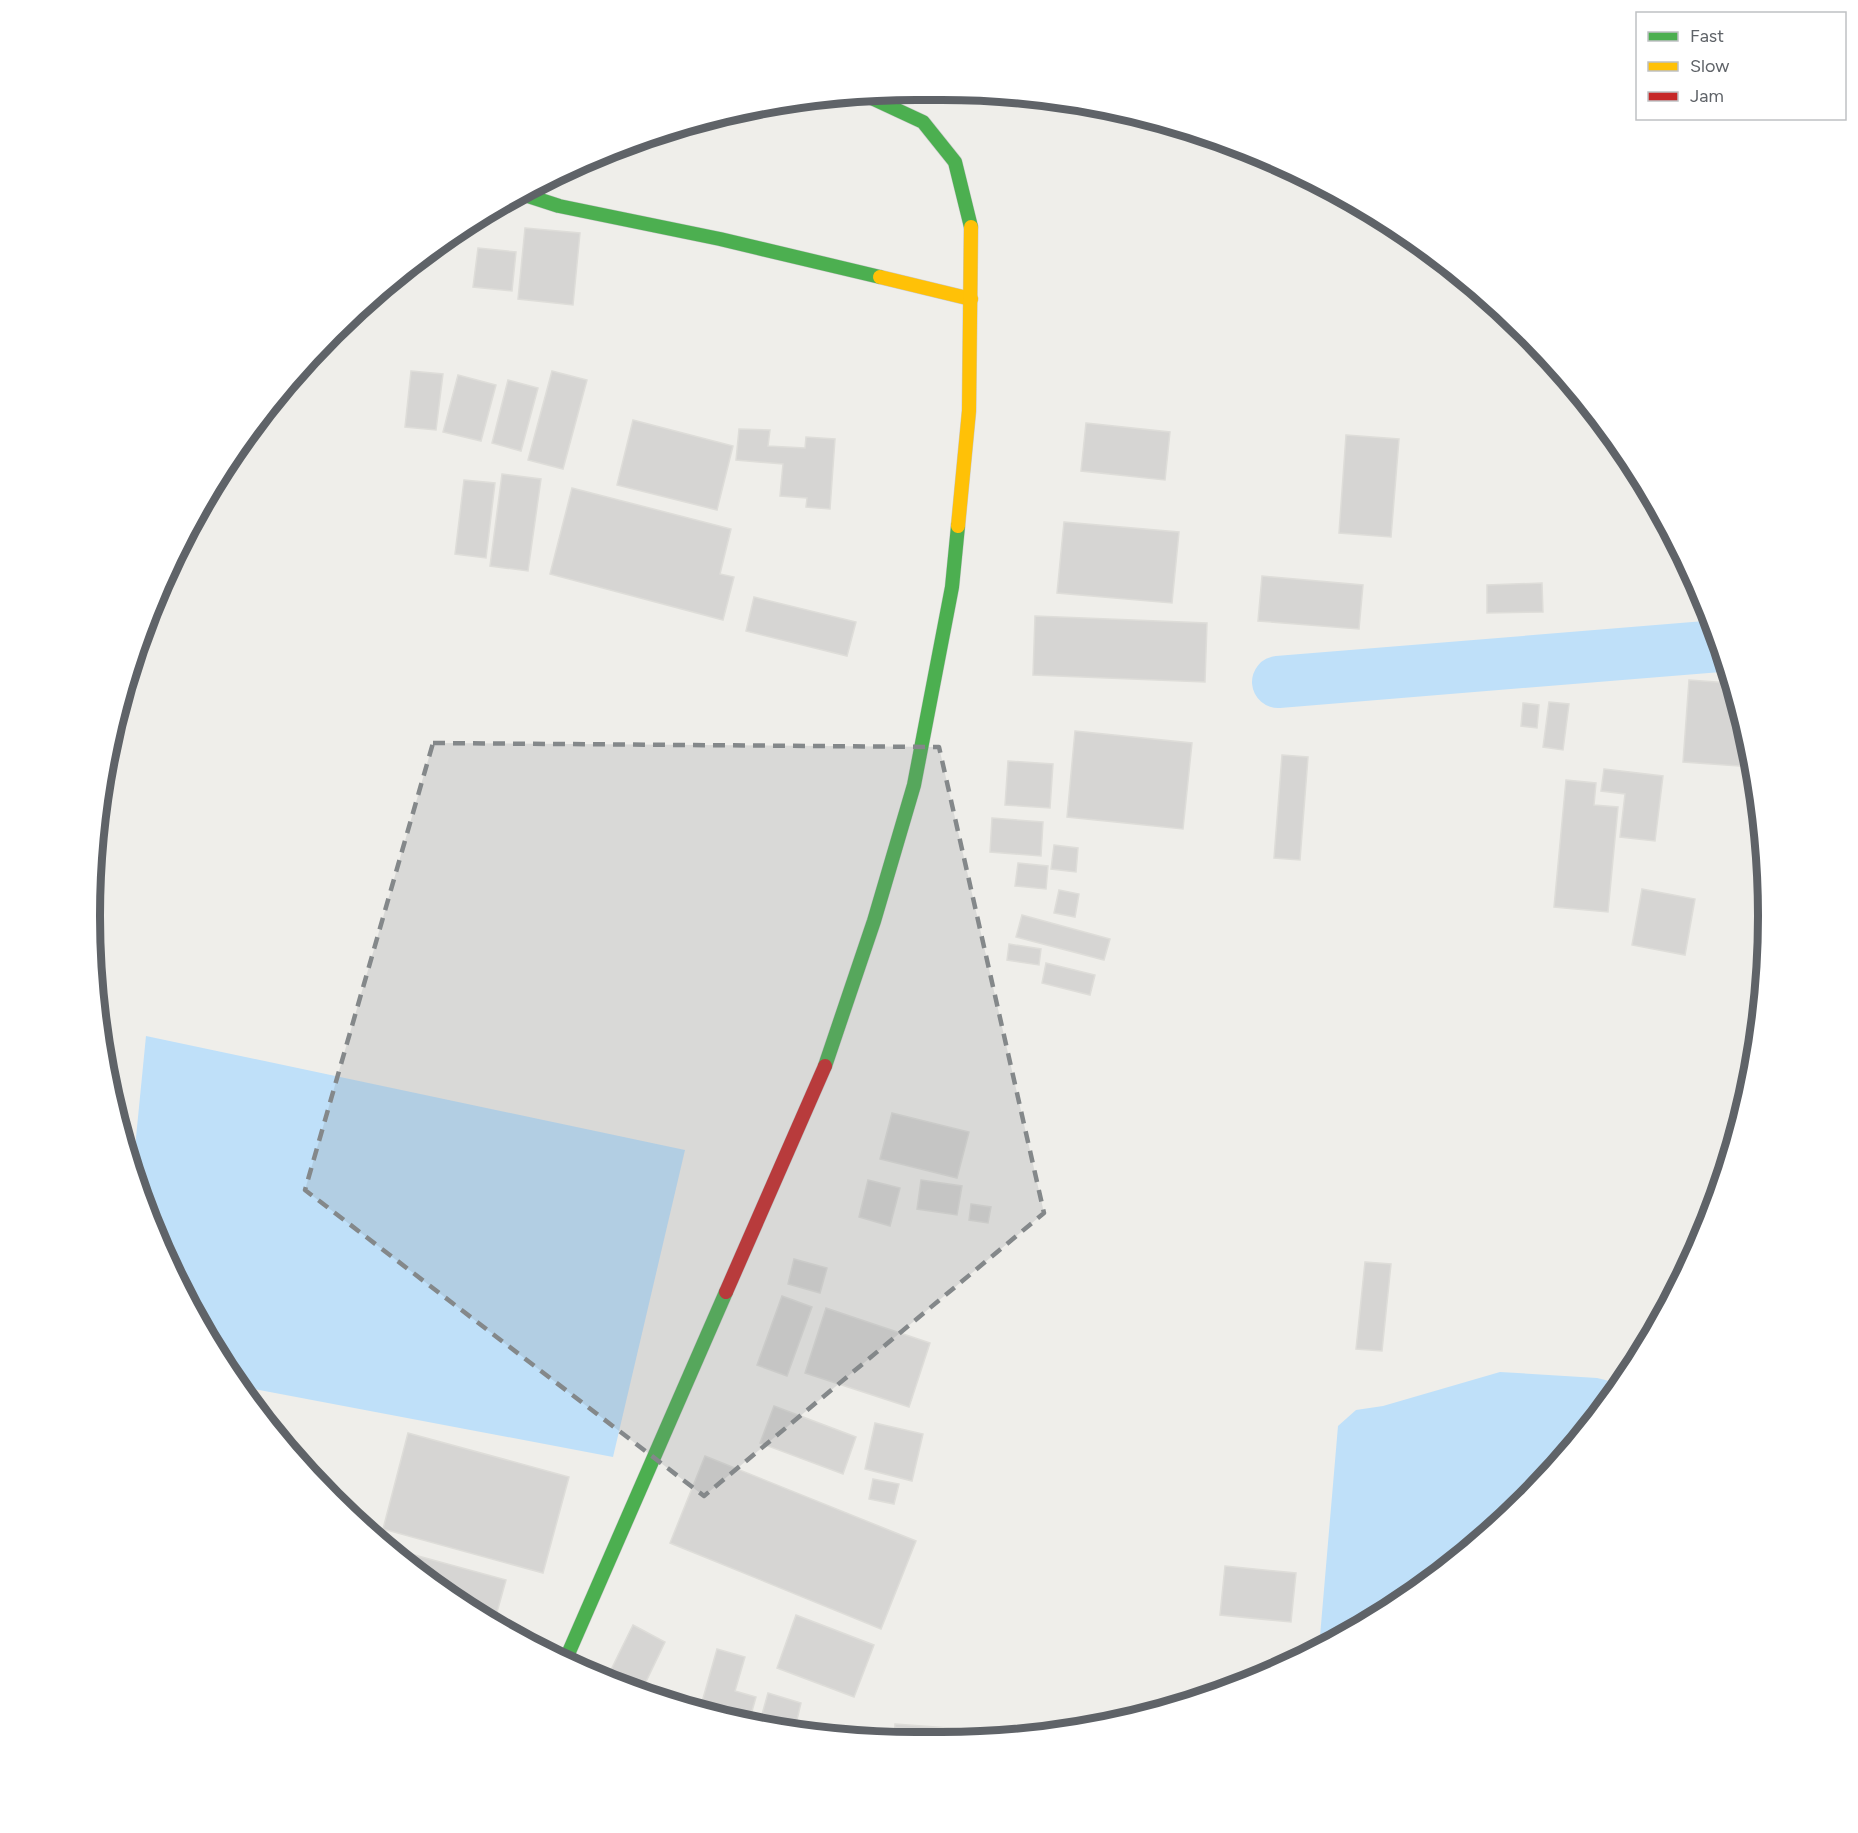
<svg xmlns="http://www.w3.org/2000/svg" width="1858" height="1833" font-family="Figtree,sans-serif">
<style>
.water{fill:#bfe0f9}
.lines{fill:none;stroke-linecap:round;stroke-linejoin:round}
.canal{stroke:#bfe0f9;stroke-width:52}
.building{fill:#d6d5d3;stroke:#deddd9;stroke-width:1.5}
.fast-casing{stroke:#cacacb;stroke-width:15}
.slow-casing{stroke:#cacacb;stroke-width:15}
.jam-casing{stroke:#cacacb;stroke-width:15}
.fast{stroke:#4caf50;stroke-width:14}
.slow{stroke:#ffc107;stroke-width:14}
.jam{stroke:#c62828;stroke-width:14}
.marked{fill:#84888a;fill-opacity:0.2;stroke:#84888a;stroke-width:4.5;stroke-dasharray:12 8;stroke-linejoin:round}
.rim{fill:none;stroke:#5f6368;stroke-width:8}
</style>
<rect width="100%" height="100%" fill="#efeeea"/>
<g class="water">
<path d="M 146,1036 L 685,1150 L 613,1457 L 238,1386 L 229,1376 L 153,1233 L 133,1168 Z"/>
<path d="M 1500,1372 L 1597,1378 L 1622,1384 L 1526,1501 L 1401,1604 L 1319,1648 L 1338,1426 L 1356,1410 L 1383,1406 Z"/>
</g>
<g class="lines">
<path class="canal" d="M 1278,682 L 1719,646"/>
</g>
<g class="building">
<path d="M 466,225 L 464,237 L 450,235 L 457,229 Z"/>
<path d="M 525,228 L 580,233 L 573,305 L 518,299 Z"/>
<path d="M 478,248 L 516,252 L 512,291 L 473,287 Z"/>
<path d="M 411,371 L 443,374 L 436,430 L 405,427 Z"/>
<path d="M 552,371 L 587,380 L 563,469 L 528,460 Z"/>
<path d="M 458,375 L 496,385 L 481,441 L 443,432 Z"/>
<path d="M 508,380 L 538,388 L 521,451 L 492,443 Z"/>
<path d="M 633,420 L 733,446 L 717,510 L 617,485 Z"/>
<path d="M 1086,423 L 1170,432 L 1165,480 L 1081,471 Z"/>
<path d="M 739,429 L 770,430 L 768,446 L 805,448 L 806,437 L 835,439 L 830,509 L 806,507 L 807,498 L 780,496 L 783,464 L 736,460 Z"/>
<path d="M 1346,435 L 1399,439 L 1391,537 L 1339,533 Z"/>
<path d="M 502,474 L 541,479 L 528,571 L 490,566 Z"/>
<path d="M 464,480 L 495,483 L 486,558 L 455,554 Z"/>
<path d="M 572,488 L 731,529 L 720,574 L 734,577 L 723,620 L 550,574 Z"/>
<path d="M 1064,522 L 1179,532 L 1172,603 L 1057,593 Z"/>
<path d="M 1262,576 L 1363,585 L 1359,629 L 1258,621 Z"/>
<path d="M 1542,583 L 1543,612 L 1487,613 L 1487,585 Z"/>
<path d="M 754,597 L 856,622 L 847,656 L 746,631 Z"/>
<path d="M 1035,616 L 1207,623 L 1205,682 L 1033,675 Z"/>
<path d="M 1689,680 L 1730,683 L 1753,767 L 1683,762 Z"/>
<path d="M 1549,702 L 1569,704 L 1563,750 L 1543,747 Z"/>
<path d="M 1523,703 L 1539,705 L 1537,728 L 1521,726 Z"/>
<path d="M 1075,731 L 1192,743 L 1183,829 L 1067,817 Z"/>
<path d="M 1282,755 L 1308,757 L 1300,860 L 1274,858 Z"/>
<path d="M 1008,761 L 1053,764 L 1050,808 L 1005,805 Z"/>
<path d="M 1604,769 L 1663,776 L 1655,841 L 1620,837 L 1625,794 L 1601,791 Z"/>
<path d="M 1566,780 L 1596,783 L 1594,805 L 1618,807 L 1608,912 L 1554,907 Z"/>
<path d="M 992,818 L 1043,822 L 1041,856 L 990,852 Z"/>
<path d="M 1054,845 L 1078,848 L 1076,872 L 1051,869 Z"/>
<path d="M 1018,863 L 1048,866 L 1046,889 L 1015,886 Z"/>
<path d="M 1642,889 L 1695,899 L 1685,955 L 1632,945 Z"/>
<path d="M 1059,890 L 1079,894 L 1075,917 L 1054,913 Z"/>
<path d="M 1022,915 L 1110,939 L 1104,960 L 1016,937 Z"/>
<path d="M 1009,944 L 1041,949 L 1039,965 L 1007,960 Z"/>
<path d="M 1046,963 L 1095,975 L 1090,995 L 1042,983 Z"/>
<path d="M 892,1113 L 969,1132 L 957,1178 L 880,1159 Z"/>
<path d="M 868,1180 L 900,1188 L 890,1226 L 859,1217 Z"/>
<path d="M 921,1180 L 962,1186 L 957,1215 L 917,1209 Z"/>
<path d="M 971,1204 L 991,1207 L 988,1223 L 969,1220 Z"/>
<path d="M 794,1259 L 827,1268 L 820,1293 L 788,1284 Z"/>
<path d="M 1365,1262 L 1391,1264 L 1382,1351 L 1356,1349 Z"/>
<path d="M 782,1296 L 812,1307 L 787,1376 L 757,1365 Z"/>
<path d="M 826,1308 L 930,1343 L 909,1407 L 805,1373 Z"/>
<path d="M 774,1406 L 856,1437 L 843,1474 L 760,1443 Z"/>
<path d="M 875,1423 L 923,1434 L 912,1481 L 865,1469 Z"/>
<path d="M 408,1433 L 569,1477 L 543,1573 L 383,1529 Z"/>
<path d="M 705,1456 L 916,1541 L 881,1629 L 670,1543 Z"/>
<path d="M 873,1479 L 899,1484 L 894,1504 L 869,1499 Z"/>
<path d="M 389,1548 L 506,1580 L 494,1623 L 458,1604 Z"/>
<path d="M 1225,1566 L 1296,1573 L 1291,1622 L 1220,1615 Z"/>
<path d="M 796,1615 L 874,1645 L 854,1697 L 777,1668 Z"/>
<path d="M 633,1625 L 665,1642 L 641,1692 L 605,1682 Z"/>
<path d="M 717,1649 L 745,1657 L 735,1691 L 756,1697 L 749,1722 L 700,1709 Z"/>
<path d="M 768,1693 L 801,1703 L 795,1728 L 761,1718 Z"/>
<path d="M 895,1724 L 963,1729 L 962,1741 L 942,1743 L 894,1739 Z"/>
</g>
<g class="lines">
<defs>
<g id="fast">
<path d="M 865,95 L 923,122 L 955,162 L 971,227"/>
<path d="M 522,194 L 559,206 L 720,239 L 880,277"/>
<path d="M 825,1066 L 874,921 L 914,785 L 952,587 L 958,526"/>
<path d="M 565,1661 L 726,1292"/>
</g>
<g id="slow">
<path d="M 880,277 L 971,299"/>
<path d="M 958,526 L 969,411 L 971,227"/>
</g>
<path id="jam" d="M 726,1292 L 825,1066"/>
</defs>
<use href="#fast" class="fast-casing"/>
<use href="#slow" class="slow-casing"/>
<use href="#jam" class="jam-casing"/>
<use href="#fast" class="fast"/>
<use href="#slow" class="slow"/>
<use href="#jam" class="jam"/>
</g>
<path class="marked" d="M 433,743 L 939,747 L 1044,1213 L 704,1496 L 305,1190 Z"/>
<path d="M0 0H1858V1833H0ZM916 100H942A816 816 0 0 1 1758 916V916A816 816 0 0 1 942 1732H916A816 816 0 0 1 100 916V916A816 816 0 0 1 916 100Z" fill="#fff" fill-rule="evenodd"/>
<path class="rim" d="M916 100H942A816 816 0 0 1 1758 916V916A816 816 0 0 1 942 1732H916A816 816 0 0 1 100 916V916A816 816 0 0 1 916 100Z"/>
<rect x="1636" y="12" width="210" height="108" fill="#ffffff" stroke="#bfc1c3" stroke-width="1.5"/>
<rect x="1648" y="32" width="30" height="9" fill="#4caf50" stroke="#bfc1c3" stroke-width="1.5"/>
<text x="1690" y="42" font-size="18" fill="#5f6368">Fast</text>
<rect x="1648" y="62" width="30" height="9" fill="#ffc107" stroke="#bfc1c3" stroke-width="1.5"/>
<text x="1690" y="72" font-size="18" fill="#5f6368">Slow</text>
<rect x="1648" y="92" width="30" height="9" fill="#c62828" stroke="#bfc1c3" stroke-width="1.5"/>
<text x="1690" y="102" font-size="18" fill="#5f6368">Jam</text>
</svg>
